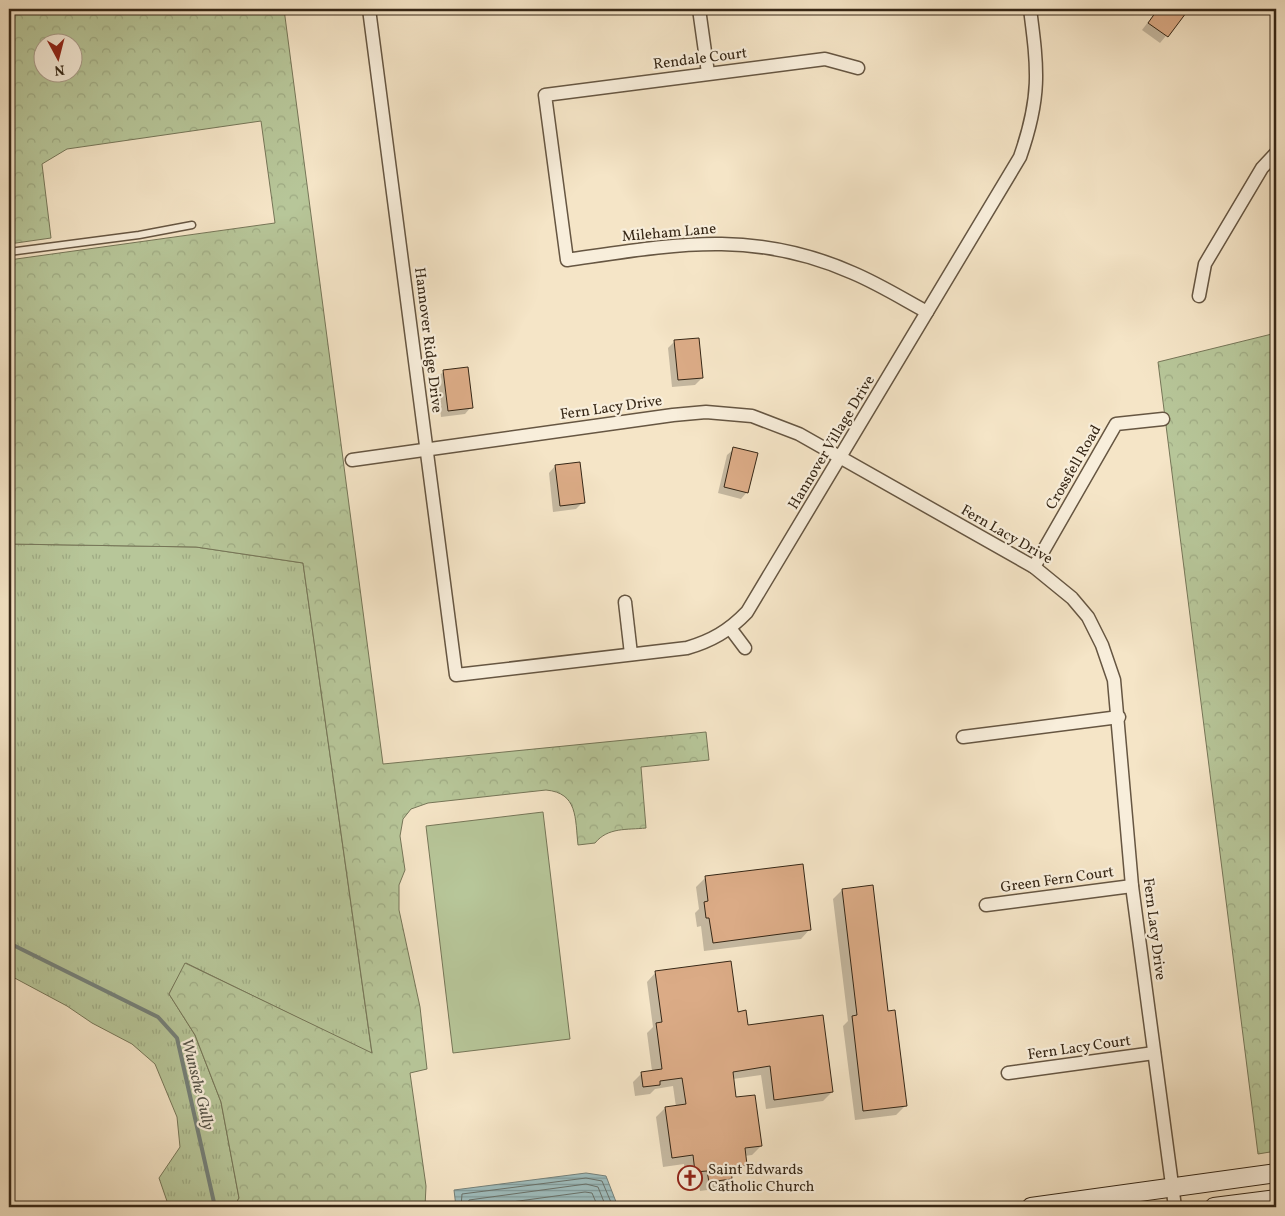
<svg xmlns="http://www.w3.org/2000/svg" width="1285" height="1216" font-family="Vollkorn,serif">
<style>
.grass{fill:url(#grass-tufts);stroke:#767658}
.forest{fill:url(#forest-crowns);stroke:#767658;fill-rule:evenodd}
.park{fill:#b7c699;stroke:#767658}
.water{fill:url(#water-rules);stroke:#75817a}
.shadow{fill:#0003}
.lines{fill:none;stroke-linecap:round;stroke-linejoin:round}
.shore{stroke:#6a726a;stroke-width:1}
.stream{stroke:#75817a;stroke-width:4}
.building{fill:#dbab86;stroke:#362716}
.service-casing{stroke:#665642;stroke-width:9}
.minor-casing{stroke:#665642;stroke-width:15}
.secondary-casing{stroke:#362716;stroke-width:20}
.service{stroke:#f8eedb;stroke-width:6}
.minor{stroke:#f8eedb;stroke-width:12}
.secondary{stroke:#f8eedb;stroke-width:18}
.labels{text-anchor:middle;stroke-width:4.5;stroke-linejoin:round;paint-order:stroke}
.street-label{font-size:15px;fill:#362716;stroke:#f8eedb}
.poi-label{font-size:15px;fill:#362716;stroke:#f8eedb;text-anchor:start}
.water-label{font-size:16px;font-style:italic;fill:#565448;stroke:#f8eedb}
</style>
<defs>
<pattern id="grass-tufts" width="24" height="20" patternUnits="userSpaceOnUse" patternTransform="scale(1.25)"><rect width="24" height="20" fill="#b7c699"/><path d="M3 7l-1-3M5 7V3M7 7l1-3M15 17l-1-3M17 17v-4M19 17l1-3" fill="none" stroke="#9eaa83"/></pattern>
<pattern id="forest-crowns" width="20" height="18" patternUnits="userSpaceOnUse" patternTransform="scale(1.25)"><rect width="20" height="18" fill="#b7c699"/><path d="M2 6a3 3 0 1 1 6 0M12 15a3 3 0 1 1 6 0" fill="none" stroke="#9eaa83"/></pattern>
<pattern id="water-rules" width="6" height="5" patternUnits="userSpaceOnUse" patternTransform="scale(1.25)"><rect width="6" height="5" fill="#9fbdbd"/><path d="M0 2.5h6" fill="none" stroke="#829a99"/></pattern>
</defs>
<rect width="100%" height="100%" fill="#f5e5c7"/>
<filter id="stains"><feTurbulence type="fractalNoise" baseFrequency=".004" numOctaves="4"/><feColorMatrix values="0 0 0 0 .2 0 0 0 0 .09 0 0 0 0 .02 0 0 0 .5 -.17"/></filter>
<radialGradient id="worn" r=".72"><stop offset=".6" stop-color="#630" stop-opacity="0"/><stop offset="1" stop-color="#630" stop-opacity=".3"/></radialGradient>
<path class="grass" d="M 9,544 L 196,547 L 303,563 L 372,1054 L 186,963 L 169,994 L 195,1035 L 221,1102 L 239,1198 L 234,1207 L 169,1207 L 159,1178 L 180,1147 L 177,1117 L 155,1064 L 132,1044 L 92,1023 L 67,1006 L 9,975 Z"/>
<g class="forest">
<path d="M 9,9 L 284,9 L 383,764 L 706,732 L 709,760 L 641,767 L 646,828 C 627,830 608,827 595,843 L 578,845 C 575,818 578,793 546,790 L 428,803 L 411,809 L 403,819 L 400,836 L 405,870 L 399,885 L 399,910 L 420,1007 L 427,1069 L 410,1073 L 426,1186 L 425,1207 L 234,1207 L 239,1198 L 221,1102 L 195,1035 L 169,994 L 185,963 L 372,1053 L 303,563 L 196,547 L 9,544 L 9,260 L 275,223 L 261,121 L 67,149 L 42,164 L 51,238 L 9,244 ZM 42,42 L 72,42 L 72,72 L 42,72 Z"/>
<path d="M 1276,333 L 1276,1151 L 1258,1154 L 1158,362 Z"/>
</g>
<path class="park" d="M 543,812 L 570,1039 L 453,1053 L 426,826 Z"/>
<path class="water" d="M 586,1173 L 606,1176 L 618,1207 L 456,1207 L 454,1190 Z"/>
<g class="shadow">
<path d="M 1158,9 L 1188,9 L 1160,43 L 1142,30 Z"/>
<path d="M 675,341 L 702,378 L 695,385 L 672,387 L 668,348 Z"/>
<path d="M 443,372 L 471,407 L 465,414 L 441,417 L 437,378 Z"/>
<path d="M 734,449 L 747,492 L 741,499 L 718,493 L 727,455 Z"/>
<path d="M 555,466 L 583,502 L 576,509 L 553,512 L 549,473 Z"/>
<path d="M 705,878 L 810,929 L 801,939 L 704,951 L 701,926 L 697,927 L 695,913 L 699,909 L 696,887 Z"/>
<path d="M 842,890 L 887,1013 L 906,1105 L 896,1115 L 855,1120 L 843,1026 L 848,1021 L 833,899 Z"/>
<path d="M 656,972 L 737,1013 L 747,1027 L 832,1092 L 823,1101 L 766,1109 L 761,1075 L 733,1079 L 735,1098 L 761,1146 L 752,1155 L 744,1156 L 746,1165 L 736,1174 L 730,1175 L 731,1178 L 722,1188 L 700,1191 L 698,1179 L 686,1181 L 684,1164 L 663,1167 L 656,1117 L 665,1108 L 676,1107 L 673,1086 L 655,1089 L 650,1094 L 635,1096 L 633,1082 L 642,1073 L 652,1071 L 647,1033 L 653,1027 L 647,982 Z"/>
</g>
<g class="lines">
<g class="shore">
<path d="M 461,1207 L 462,1194 L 586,1178 L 602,1181 L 613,1207"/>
<path d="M 467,1207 L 469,1200 L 586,1184 L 598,1187 L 606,1207"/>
<path d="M 475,1207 L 585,1192 L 592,1193 L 598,1207"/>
</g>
<path class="stream" d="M 9,943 L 158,1017 L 177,1038 L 215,1207"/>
</g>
<g class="building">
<path d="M 1158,9 L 1189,9 L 1168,37 L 1148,23 Z"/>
<path d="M 699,338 L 703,378 L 678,380 L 674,340 Z"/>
<path d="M 468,367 L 473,408 L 448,411 L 443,370 Z"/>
<path d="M 733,447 L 758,453 L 748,493 L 724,487 Z"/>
<path d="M 580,462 L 585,503 L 560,506 L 555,465 Z"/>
<path d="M 803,864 L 811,930 L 713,943 L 709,918 L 706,918 L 704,902 L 708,901 L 705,876 Z"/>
<path d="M 873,885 L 888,1011 L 895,1010 L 907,1106 L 863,1111 L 852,1016 L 857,1015 L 842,889 Z"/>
<path d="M 731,961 L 738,1012 L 746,1010 L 748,1025 L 823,1015 L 833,1092 L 774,1100 L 770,1066 L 733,1072 L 736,1097 L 755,1095 L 762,1146 L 745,1148 L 747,1165 L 731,1167 L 732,1179 L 709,1182 L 707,1171 L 695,1172 L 693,1155 L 672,1158 L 665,1107 L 686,1104 L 682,1078 L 660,1081 L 660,1085 L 643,1087 L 641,1072 L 662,1069 L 656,1023 L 662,1022 L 655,971 Z"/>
</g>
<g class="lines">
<defs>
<path id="service" d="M 9,252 L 139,235 L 192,225"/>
<g id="minor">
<path d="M 369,9 L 456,675 L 687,648 C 711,641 729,631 747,612 L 1020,157 C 1041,97 1038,70 1030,9"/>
<path d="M 699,9 L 708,73"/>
<path d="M 858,68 L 825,59 L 545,95 L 567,260 C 671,245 752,228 853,273 C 879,284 903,299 927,312"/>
<path d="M 1199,296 L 1205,264 L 1262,168 L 1276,153"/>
<path d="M 352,460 L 673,415 L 706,412 L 752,416 L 799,434 L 1034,567 L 1072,598 L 1088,617 L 1102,645 L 1114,680 L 1132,886 L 1175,1207"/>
<path d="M 1034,567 L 1116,424 L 1163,419"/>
<path d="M 625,602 L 631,654"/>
<path d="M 730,628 L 745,648"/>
<path d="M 963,737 L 1119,717"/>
<path d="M 986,905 L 1132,886"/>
<path d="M 1008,1073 L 1154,1053"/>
</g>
<g id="secondary">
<path d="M 1031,1207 L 1276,1173"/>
<path d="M 1214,1207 L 1276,1199"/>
</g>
</defs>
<use href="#service" class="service-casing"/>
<use href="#minor" class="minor-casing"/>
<use href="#secondary" class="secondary-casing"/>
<use href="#service" class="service"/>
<use href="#minor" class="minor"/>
<use href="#secondary" class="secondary"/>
</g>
<defs>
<symbol id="church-ring" viewBox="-11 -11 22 22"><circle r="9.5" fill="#f8eedb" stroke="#8f2418" stroke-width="1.5"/><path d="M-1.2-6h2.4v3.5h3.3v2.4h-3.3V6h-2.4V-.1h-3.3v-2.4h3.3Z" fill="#8f2418"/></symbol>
</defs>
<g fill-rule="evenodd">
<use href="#church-ring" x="676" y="1164" width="28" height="28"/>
</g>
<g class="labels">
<g class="street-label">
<text transform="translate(700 58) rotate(-7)" y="5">Rendale Court</text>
<text transform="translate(669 232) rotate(-5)" y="5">Mileham Lane</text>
<text transform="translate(429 340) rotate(83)" y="5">Hannover Ridge Drive</text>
<text transform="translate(611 407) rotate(-8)" y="5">Fern Lacy Drive</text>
<text transform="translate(831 442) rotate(-59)" y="5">Hannover Village Drive</text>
<text transform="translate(1073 467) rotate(-60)" y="5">Crossfell Road</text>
<text transform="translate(1007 534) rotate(30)" y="5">Fern Lacy Drive</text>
<text transform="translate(1057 879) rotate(-8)" y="5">Green Fern Court</text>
<text transform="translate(1155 929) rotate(83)" y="5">Fern Lacy Drive</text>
<text transform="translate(1079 1047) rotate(-8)" y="5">Fern Lacy Court</text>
</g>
<g class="poi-label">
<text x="708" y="1174">Saint Edwards<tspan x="708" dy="17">Catholic Church</tspan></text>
</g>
<g class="water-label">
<text transform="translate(199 1084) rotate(76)" y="6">Wunsche Gully</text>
</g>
</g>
<rect width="1285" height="1216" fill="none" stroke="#f5e5c7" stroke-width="30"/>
<rect x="10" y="10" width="1265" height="1196" fill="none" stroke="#362716" stroke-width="2.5"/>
<rect x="15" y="15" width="1255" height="1186" fill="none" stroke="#362716"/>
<g transform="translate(58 58) rotate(173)"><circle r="24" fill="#f8eedb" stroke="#aa9e8c"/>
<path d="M0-4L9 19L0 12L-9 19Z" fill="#8f2418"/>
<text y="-8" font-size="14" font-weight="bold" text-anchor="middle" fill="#362716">N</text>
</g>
<rect width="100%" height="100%" filter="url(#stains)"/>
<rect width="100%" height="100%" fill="url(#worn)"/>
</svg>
